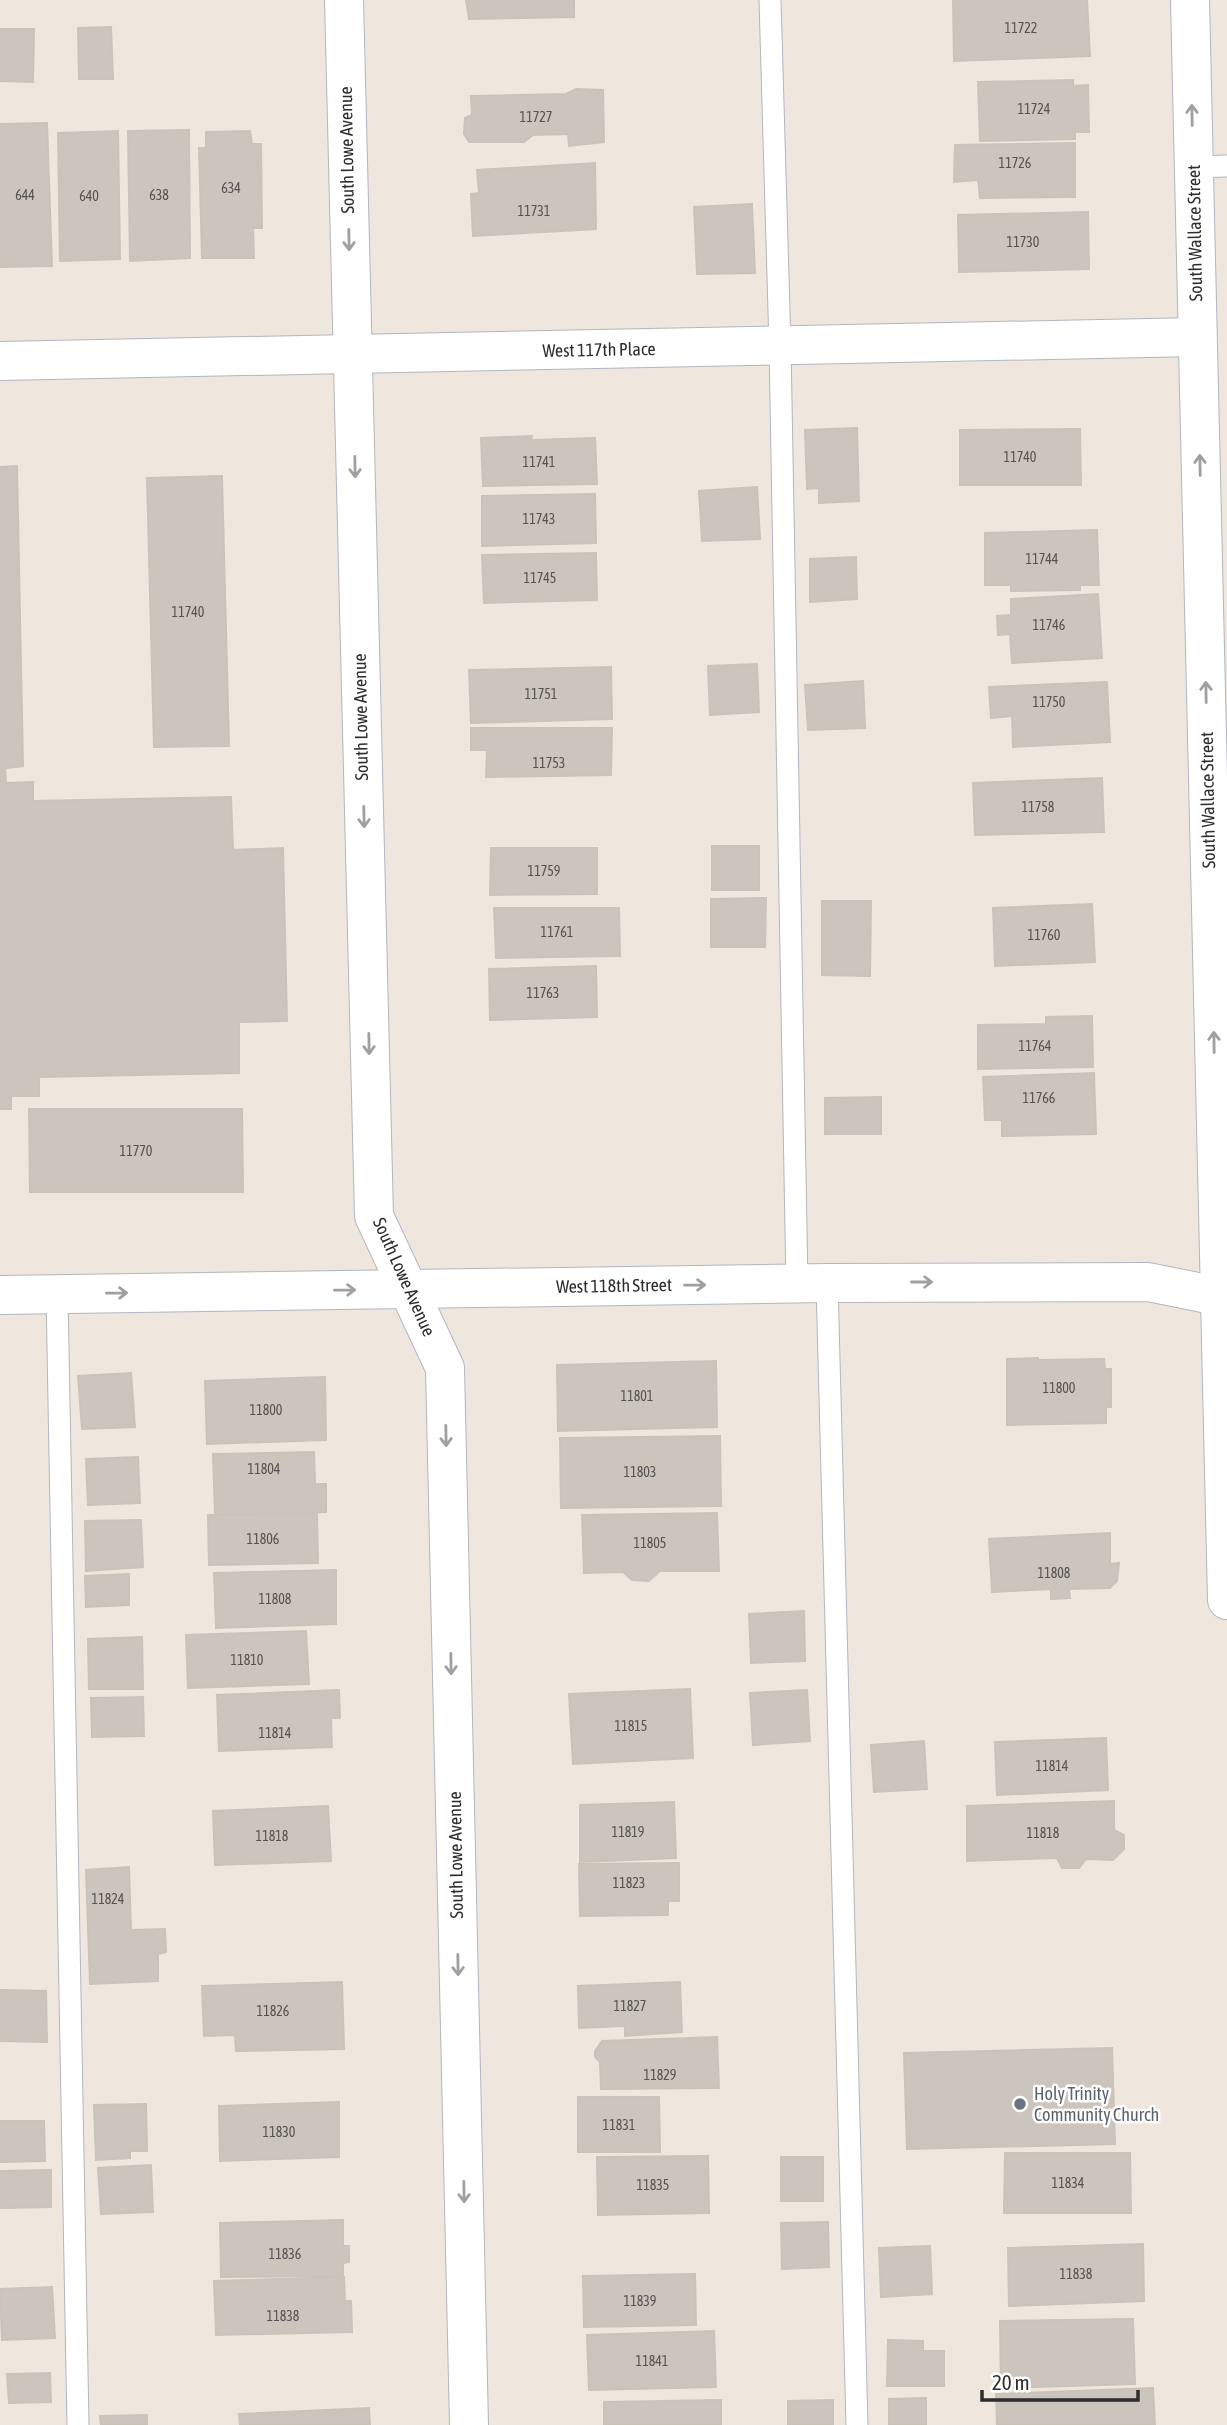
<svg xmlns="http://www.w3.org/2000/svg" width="1227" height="2425" font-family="'Asap Condensed',sans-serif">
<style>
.building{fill:#cbc5bd;stroke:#cbc3b7;stroke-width:2}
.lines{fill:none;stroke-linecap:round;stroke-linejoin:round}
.service-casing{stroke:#b2b6c1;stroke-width:23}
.minor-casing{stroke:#b2b6c1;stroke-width:40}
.service{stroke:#fff;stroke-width:21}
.minor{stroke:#fff;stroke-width:38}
.oneway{stroke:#a0a0a0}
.worship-dot{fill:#6b7280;stroke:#fff;stroke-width:2.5}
.labels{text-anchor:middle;stroke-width:5;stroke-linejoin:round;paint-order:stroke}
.number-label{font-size:14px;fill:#545351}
.street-label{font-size:18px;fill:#2d2d2d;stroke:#fff}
.worship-label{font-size:18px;fill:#5b616d;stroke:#fff;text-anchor:start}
</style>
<rect width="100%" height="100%" fill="#efe7de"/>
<g class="building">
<path d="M 466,0 L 574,0 L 574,17 L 469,19 Z"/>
<path d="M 953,0 L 1087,0 L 1090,56 L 954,61 Z"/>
<path d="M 111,27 L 113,79 L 79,79 L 78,28 Z"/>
<path d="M 0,29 L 34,29 L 33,82 L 0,81 Z"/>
<path d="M 1073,80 L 1073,86 L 1088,85 L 1089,132 L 1075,132 L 1075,139 L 980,141 L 978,82 Z"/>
<path d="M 576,89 L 603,90 L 604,142 L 569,146 L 568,134 L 533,135 L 524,142 L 469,142 L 464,134 L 465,118 L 472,115 L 471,96 L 566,94 Z"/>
<path d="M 47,123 L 52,266 L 0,267 L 0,124 Z"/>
<path d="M 189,130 L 190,258 L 130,261 L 128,131 Z"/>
<path d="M 118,131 L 120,259 L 60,261 L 58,133 Z"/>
<path d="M 250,131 L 252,144 L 261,144 L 262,228 L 253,228 L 254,258 L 202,258 L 199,148 L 206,148 L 206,132 Z"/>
<path d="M 1075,143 L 1075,197 L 980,198 L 978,180 L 954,182 L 955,145 Z"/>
<path d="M 595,163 L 596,229 L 473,236 L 471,194 L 479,193 L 477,170 Z"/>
<path d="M 752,204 L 755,273 L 697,274 L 694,207 Z"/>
<path d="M 1088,212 L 1089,269 L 959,272 L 958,215 Z"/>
<path d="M 857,428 L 859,501 L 819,503 L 819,488 L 807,489 L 805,430 Z"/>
<path d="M 1080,429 L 1081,485 L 960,485 L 960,430 Z"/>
<path d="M 532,436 L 531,440 L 595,438 L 597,484 L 483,486 L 481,438 Z"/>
<path d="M 17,466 L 23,766 L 5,768 L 6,783 L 33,782 L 33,801 L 231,797 L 233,850 L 283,848 L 287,1021 L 239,1022 L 239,1073 L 39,1077 L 39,1096 L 11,1096 L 11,1109 L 0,1109 L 0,467 Z"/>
<path d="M 222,476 L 229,746 L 154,747 L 147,478 Z"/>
<path d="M 757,487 L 760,539 L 702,541 L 699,491 Z"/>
<path d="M 595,494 L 596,543 L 482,546 L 482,496 Z"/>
<path d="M 1097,530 L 1099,585 L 1080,585 L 1080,590 L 1011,591 L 1011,585 L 985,585 L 985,533 Z"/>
<path d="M 596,553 L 597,600 L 484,603 L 482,555 Z"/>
<path d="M 856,557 L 857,599 L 810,602 L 810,559 Z"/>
<path d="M 1098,594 L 1102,658 L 1012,663 L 1010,634 L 998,635 L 997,616 L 1011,615 L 1011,599 Z"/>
<path d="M 757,664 L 759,712 L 710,715 L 708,666 Z"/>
<path d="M 611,667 L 612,719 L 471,723 L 469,670 Z"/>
<path d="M 863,681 L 865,728 L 808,730 L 805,685 Z"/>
<path d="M 1107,682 L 1110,742 L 1013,747 L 1012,716 L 991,718 L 989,687 Z"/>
<path d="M 471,728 L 612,728 L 611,775 L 486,777 L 487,750 L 471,750 Z"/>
<path d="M 1102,778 L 1104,832 L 975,835 L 973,783 Z"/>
<rect x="712" y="846" width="47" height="44"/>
<path d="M 491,848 L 597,848 L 597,894 L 490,895 Z"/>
<path d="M 766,898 L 765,947 L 711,947 L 711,899 Z"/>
<path d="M 822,901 L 871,901 L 870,976 L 822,975 Z"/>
<path d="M 1092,904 L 1095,962 L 995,966 L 993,908 Z"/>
<path d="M 494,908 L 619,908 L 620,956 L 496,958 Z"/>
<path d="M 596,966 L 597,1017 L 490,1020 L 489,969 Z"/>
<path d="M 1092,1016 L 1093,1067 L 978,1069 L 978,1025 L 1046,1024 L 1046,1017 Z"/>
<path d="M 1094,1073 L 1096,1134 L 1002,1136 L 1002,1120 L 985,1120 L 983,1077 Z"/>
<path d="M 881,1097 L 881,1134 L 825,1134 L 825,1098 Z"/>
<path d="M 29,1109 L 242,1109 L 243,1192 L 30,1192 Z"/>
<path d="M 1038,1358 L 1038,1360 L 1104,1359 L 1105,1369 L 1111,1369 L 1111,1407 L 1106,1407 L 1106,1423 L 1007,1425 L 1007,1359 Z"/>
<path d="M 716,1361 L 717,1427 L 558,1431 L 557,1365 Z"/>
<path d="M 131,1373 L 135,1427 L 82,1429 L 78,1376 Z"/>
<path d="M 325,1377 L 326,1440 L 207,1444 L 205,1381 Z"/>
<path d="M 720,1436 L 721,1506 L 561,1508 L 560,1438 Z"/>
<path d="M 314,1452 L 315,1484 L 326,1484 L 326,1512 L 215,1515 L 213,1454 Z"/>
<path d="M 138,1457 L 140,1503 L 88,1505 L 86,1459 Z"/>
<path d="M 317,1513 L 318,1563 L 209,1565 L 208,1515 Z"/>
<path d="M 717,1513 L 719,1571 L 660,1571 L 649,1581 L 632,1580 L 623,1572 L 584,1573 L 582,1515 Z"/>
<path d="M 141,1520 L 143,1567 L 86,1571 L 85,1521 Z"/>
<path d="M 1110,1533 L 1110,1564 L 1119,1563 L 1117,1581 L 1110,1588 L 1069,1589 L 1070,1598 L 1051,1599 L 1051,1589 L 992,1592 L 989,1539 Z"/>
<path d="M 336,1570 L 336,1624 L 216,1628 L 214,1573 Z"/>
<path d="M 129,1574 L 129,1605 L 86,1607 L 85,1576 Z"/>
<path d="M 804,1611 L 805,1661 L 751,1663 L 749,1614 Z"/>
<path d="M 306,1631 L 309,1684 L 188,1688 L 186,1635 Z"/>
<path d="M 142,1637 L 143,1689 L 89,1689 L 88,1639 Z"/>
<path d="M 690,1689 L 693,1758 L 573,1764 L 569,1694 Z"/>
<path d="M 339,1690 L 340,1718 L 331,1718 L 332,1747 L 219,1751 L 217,1695 Z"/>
<path d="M 807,1690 L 810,1741 L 753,1745 L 750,1693 Z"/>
<path d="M 143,1697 L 144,1736 L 92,1737 L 91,1698 Z"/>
<path d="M 1106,1738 L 1108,1790 L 997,1795 L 995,1742 Z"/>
<path d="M 924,1741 L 927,1789 L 874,1792 L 871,1745 Z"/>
<path d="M 1114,1801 L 1114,1830 L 1124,1835 L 1124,1849 L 1113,1860 L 1086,1859 L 1079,1868 L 1062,1868 L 1057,1858 L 967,1861 L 967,1806 Z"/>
<path d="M 674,1802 L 676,1858 L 580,1862 L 580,1805 Z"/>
<path d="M 328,1806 L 331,1861 L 215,1865 L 213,1811 Z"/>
<path d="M 679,1863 L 679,1901 L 668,1901 L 668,1915 L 580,1916 L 579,1864 Z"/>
<path d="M 129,1867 L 131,1930 L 165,1929 L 166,1952 L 158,1954 L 158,1981 L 90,1984 L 86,1870 Z"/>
<path d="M 342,1982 L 344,2049 L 236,2051 L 235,2035 L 204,2036 L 202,1986 Z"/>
<path d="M 680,1982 L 682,2032 L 625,2036 L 625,2026 L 579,2028 L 578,1986 Z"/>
<path d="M 0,1990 L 46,1991 L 47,2042 L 0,2041 Z"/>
<path d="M 717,2037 L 719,2088 L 601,2089 L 600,2062 L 595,2057 L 595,2051 L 602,2041 Z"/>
<path d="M 1112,2048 L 1115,2144 L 907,2149 L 904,2053 Z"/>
<path d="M 578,2097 L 659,2097 L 660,2152 L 578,2152 Z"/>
<path d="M 339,2102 L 339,2157 L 220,2161 L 219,2106 Z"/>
<path d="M 146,2104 L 147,2151 L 130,2151 L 130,2158 L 96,2160 L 94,2105 Z"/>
<path d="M 0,2121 L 44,2121 L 45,2161 L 0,2162 Z"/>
<path d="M 1005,2153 L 1130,2153 L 1131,2213 L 1004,2213 Z"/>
<path d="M 708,2156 L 709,2213 L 598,2215 L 597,2157 Z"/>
<rect x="781" y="2157" width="42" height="44"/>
<path d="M 151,2165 L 153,2212 L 101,2214 L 98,2168 Z"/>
<path d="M 51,2170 L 51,2207 L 0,2208 L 0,2171 Z"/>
<path d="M 343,2220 L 343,2246 L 349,2246 L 349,2262 L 343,2263 L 343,2276 L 221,2277 L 220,2223 Z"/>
<path d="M 828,2222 L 829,2267 L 782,2269 L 781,2223 Z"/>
<path d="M 1143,2244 L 1144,2301 L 1009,2306 L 1008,2248 Z"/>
<path d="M 930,2246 L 932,2294 L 881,2297 L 879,2248 Z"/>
<path d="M 695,2274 L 696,2325 L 584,2327 L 583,2276 Z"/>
<path d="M 344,2277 L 345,2301 L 351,2301 L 352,2332 L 216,2335 L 214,2281 Z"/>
<path d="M 52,2287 L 55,2338 L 2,2340 L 0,2289 Z"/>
<path d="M 1133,2319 L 1135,2384 L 1001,2388 L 1000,2321 Z"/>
<path d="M 714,2331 L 716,2387 L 589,2390 L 587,2335 Z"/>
<path d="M 888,2340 L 923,2341 L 923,2351 L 944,2351 L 944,2386 L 887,2386 Z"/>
<path d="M 50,2373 L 51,2402 L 9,2403 L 7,2374 Z"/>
<path d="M 1153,2388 L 1155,2425 L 997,2425 L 996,2394 Z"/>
<path d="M 926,2398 L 926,2425 L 889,2425 L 889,2399 Z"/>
<path d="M 721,2400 L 721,2425 L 604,2425 L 604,2402 Z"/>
<path d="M 833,2400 L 833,2425 L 788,2425 L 788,2401 Z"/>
<path d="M 369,2408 L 370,2425 L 240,2425 L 239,2414 Z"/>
<path d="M 147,2415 L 147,2425 L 101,2425 L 100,2416 Z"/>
</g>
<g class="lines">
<defs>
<g id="service">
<path d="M 770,0 L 780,346 L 797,1284"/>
<path d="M 1194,167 L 1227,166"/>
<path d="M 827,1283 L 857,2425"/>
<path d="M 57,1294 L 78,2425"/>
</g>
<g id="minor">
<path d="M 344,0 L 374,1216 L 445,1368 L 469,2425"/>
<path d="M 1190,0 L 1227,1600"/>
<path d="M 0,361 L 1197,337"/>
<path d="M 0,1295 L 827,1283 L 1148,1282 L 1227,1298"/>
</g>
</defs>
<use href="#service" class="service-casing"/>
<use href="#minor" class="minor-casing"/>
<use href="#service" class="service"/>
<use href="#minor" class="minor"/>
</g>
<defs><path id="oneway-shaft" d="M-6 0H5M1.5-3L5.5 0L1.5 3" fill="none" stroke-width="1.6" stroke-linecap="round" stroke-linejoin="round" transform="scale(1.75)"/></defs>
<g class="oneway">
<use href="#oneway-shaft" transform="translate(1192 115) rotate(-91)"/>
<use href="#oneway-shaft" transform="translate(349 240) rotate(89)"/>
<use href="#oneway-shaft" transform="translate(1200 465) rotate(-91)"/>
<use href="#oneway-shaft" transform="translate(355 467) rotate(89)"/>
<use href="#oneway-shaft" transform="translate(1206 692) rotate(-91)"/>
<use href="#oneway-shaft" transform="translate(364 817) rotate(89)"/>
<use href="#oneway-shaft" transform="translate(1214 1042) rotate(-91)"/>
<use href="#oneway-shaft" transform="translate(369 1044) rotate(89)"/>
<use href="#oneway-shaft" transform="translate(922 1282)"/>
<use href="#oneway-shaft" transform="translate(695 1285) rotate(-1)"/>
<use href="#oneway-shaft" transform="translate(345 1290) rotate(-1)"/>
<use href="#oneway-shaft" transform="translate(117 1293) rotate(-1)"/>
<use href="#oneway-shaft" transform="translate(446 1436) rotate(89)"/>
<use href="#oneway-shaft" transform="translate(451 1664) rotate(89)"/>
<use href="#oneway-shaft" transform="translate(458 1965) rotate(89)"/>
<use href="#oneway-shaft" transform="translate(464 2192) rotate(89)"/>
</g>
<circle class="worship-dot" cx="1020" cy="2104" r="7"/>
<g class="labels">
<g class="number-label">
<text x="1021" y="33">11722</text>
<text x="1034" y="114">11724</text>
<text x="536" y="122">11727</text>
<text x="1015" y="168">11726</text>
<text x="231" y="193">634</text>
<text x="25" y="200">644</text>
<text x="159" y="200">638</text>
<text x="89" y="201">640</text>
<text x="534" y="216">11731</text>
<text x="1023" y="247">11730</text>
<text x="1020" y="462">11740</text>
<text x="539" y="467">11741</text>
<text x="539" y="524">11743</text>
<text x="1042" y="564">11744</text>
<text x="540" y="583">11745</text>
<text x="188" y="617">11740</text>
<text x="1049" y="630">11746</text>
<text x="541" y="699">11751</text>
<text x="1049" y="707">11750</text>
<text x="549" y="768">11753</text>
<text x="1038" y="812">11758</text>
<text x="544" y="876">11759</text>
<text x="557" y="937">11761</text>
<text x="1044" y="940">11760</text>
<text x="543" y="998">11763</text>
<text x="1035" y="1051">11764</text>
<text x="1039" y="1103">11766</text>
<text x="136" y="1156">11770</text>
<text x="1059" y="1393">11800</text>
<text x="637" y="1401">11801</text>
<text x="266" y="1415">11800</text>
<text x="264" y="1474">11804</text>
<text x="640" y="1477">11803</text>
<text x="263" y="1544">11806</text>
<text x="650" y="1548">11805</text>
<text x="1054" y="1578">11808</text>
<text x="275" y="1604">11808</text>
<text x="247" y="1665">11810</text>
<text x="631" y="1731">11815</text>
<text x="275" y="1738">11814</text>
<text x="1052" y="1771">11814</text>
<text x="628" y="1837">11819</text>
<text x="1043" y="1838">11818</text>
<text x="272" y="1841">11818</text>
<text x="629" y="1888">11823</text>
<text x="108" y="1904">11824</text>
<text x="630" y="2011">11827</text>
<text x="273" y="2016">11826</text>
<text x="660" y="2080">11829</text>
<text x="619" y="2130">11831</text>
<text x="279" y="2137">11830</text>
<text x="1068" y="2188">11834</text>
<text x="653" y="2190">11835</text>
<text x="285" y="2259">11836</text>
<text x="1076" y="2279">11838</text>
<text x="640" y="2306">11839</text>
<text x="283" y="2321">11838</text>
<text x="652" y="2366">11841</text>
</g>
<g class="street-label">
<text transform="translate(347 150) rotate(-91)" y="6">South Lowe Avenue</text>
<text transform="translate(1195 233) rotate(-91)" y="6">South Wallace Street</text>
<text transform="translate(599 350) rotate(-1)" y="6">West 117th Place</text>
<text transform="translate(361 717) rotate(-91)" y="6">South Lowe Avenue</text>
<text transform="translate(1208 800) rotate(-91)" y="6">South Wallace Street</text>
<text transform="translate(404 1277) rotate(66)" y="6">South Lowe Avenue</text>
<text transform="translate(614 1286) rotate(-1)" y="6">West 118th Street</text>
<text transform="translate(456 1855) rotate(-91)" y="6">South Lowe Avenue</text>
</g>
<g class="worship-label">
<text x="1034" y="2100">Holy Trinity<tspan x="1034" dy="21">Community Church</tspan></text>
</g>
</g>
<path d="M982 2390v10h156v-10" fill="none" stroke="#2d2d2d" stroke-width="3.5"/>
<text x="992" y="2390" font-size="21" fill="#2d2d2d" stroke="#ffffff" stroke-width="5" paint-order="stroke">20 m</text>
</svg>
